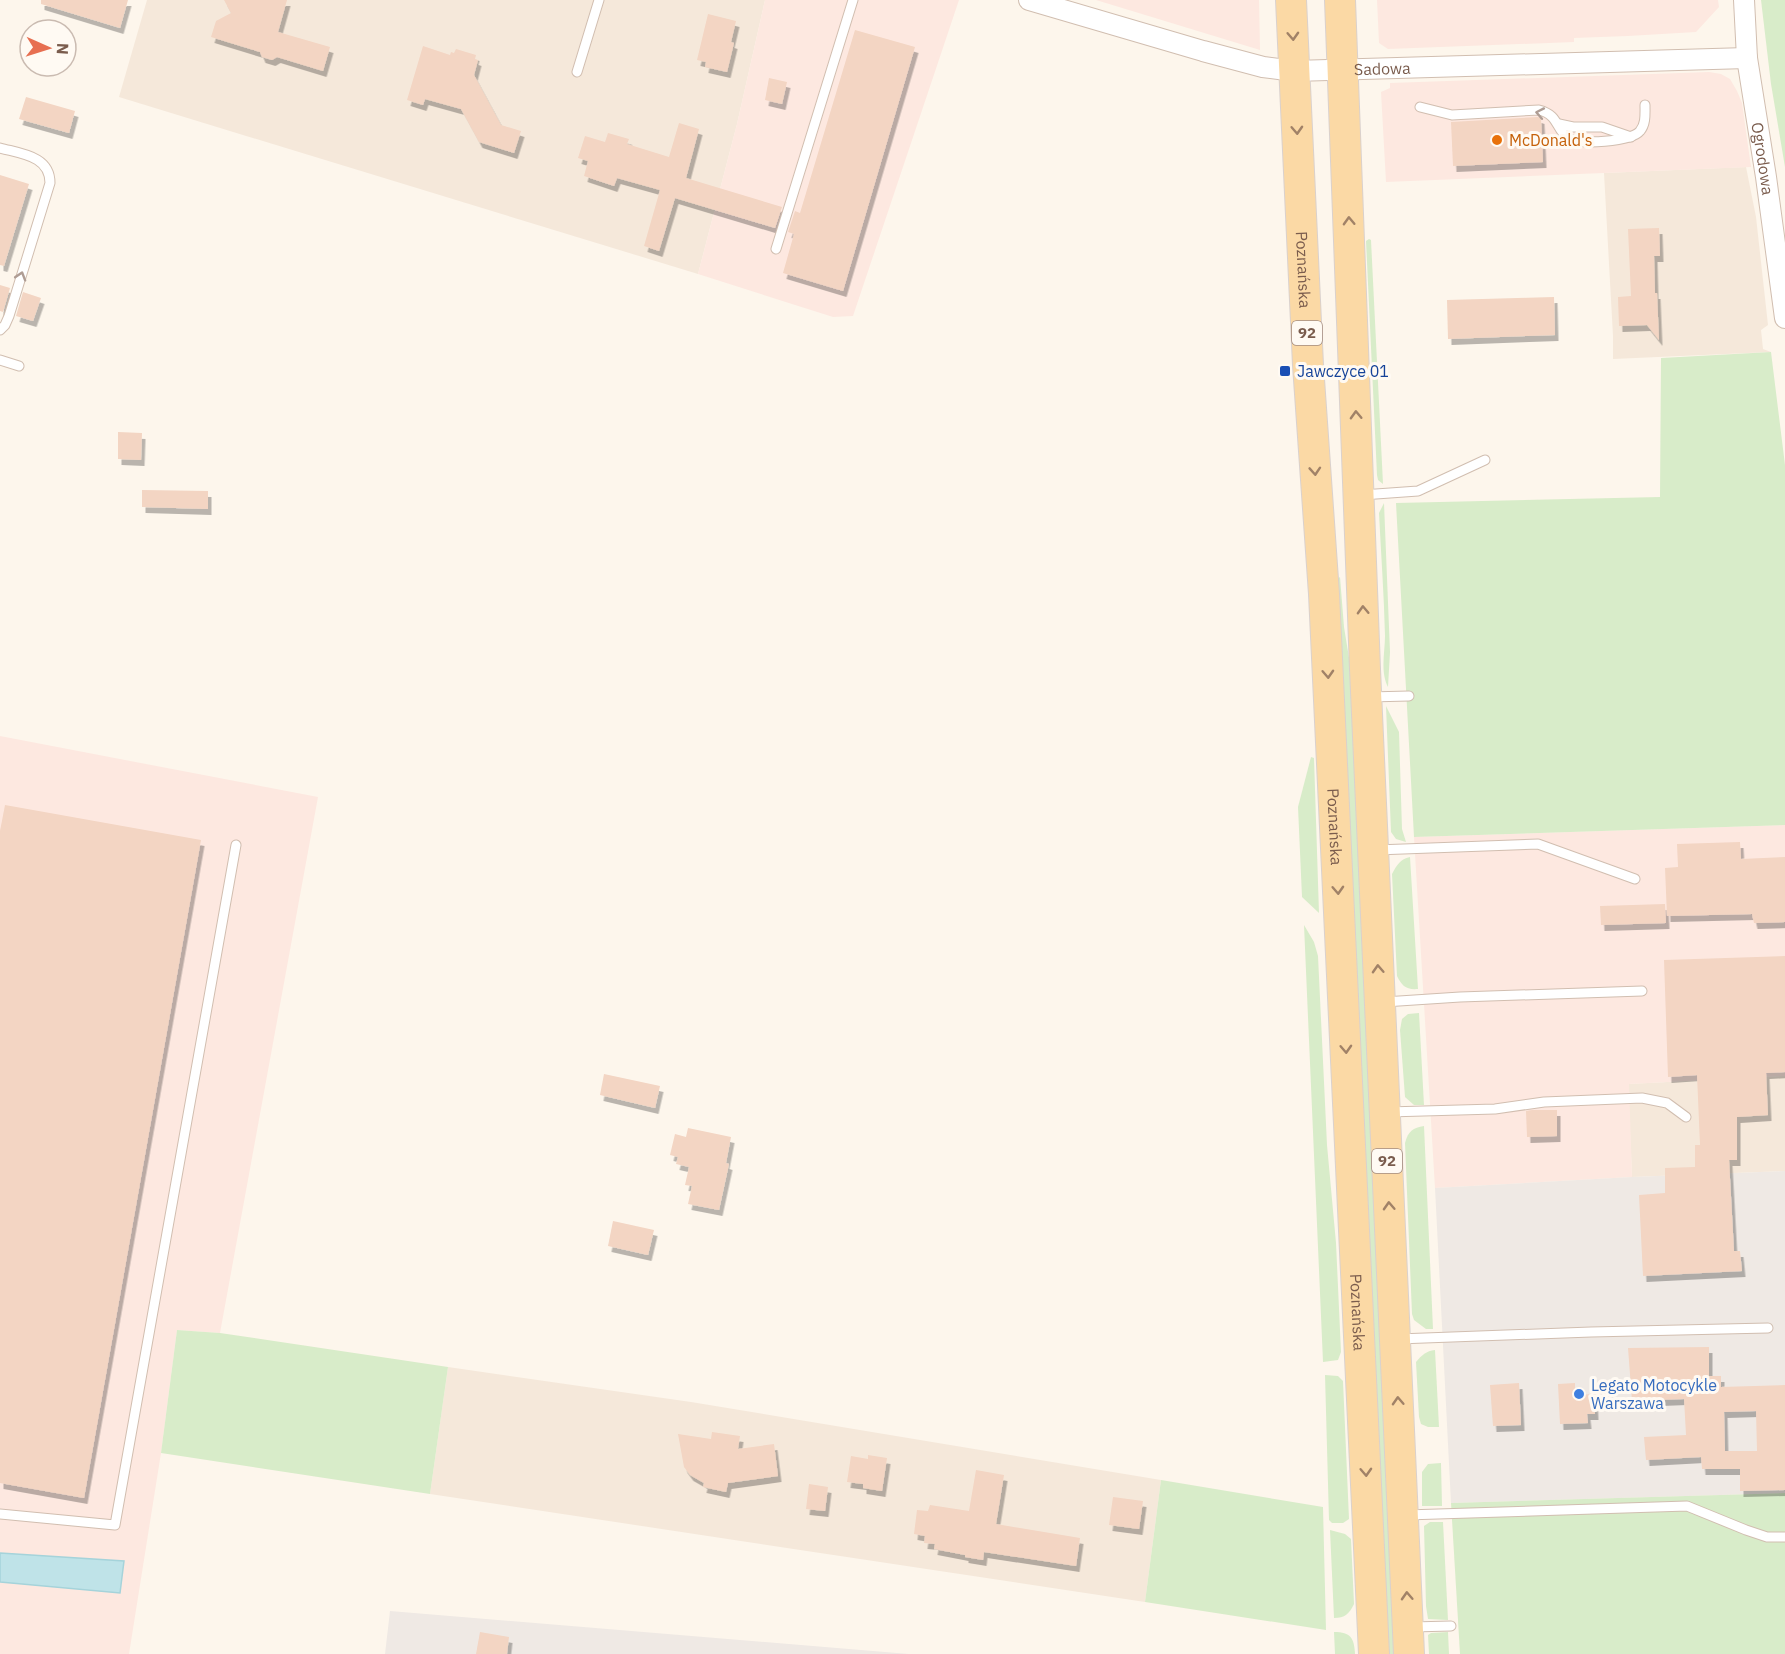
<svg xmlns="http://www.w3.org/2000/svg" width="1785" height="1654" font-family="'IBM Plex Sans',sans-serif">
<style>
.residential{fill:#f5e8da}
.commercial{fill:#fde8e0}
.industrial{fill:#efe9e4}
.green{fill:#d8ecc9}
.water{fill:#bfe3e8;stroke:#a5d3da;stroke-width:1.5}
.building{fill:#f3d5c3;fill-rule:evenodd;filter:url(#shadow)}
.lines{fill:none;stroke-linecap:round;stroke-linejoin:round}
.service-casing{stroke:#d1beb0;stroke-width:11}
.minor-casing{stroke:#d1beb0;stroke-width:22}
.primary-casing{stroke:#dad1cd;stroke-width:32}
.service{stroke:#fff;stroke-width:9}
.minor{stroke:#fff;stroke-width:20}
.primary{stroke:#fbd9a5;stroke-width:30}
.oneway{stroke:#a18267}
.oneway2{stroke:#af9d94}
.food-dot{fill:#e8710a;stroke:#fffaf3;stroke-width:2}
.transit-dot{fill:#1a4fb4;stroke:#fffaf3;stroke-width:2}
.shop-dot{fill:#3f7fe0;stroke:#fffaf3;stroke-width:2}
.labels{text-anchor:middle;stroke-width:6;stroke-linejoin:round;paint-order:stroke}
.shield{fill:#fffaf3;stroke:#a28b7f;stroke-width:1.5}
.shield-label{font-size:15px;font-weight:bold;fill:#7a5c4d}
.street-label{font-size:16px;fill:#7a5c4d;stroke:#fffaf3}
.food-label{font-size:16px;fill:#c56008;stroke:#fffaf3;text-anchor:start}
.transit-label{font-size:16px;fill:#164399;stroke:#fffaf3;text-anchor:start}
.shop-label{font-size:16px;fill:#366cbe;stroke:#fffaf3;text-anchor:start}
</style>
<defs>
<filter id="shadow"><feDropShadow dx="3.5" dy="6" stdDeviation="0" flood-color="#0004"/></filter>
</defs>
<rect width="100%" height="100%" fill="#fdf6ec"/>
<g class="residential">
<path d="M 147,0 L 765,0 L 737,124 L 698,274 L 119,97 Z"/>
<path d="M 1746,167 L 1756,217 L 1768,325 L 1761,330 L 1763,349 L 1771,352 L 1613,359 L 1613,336 L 1604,173 Z"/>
<path d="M 1785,1076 L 1785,1171 L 1632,1177 L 1628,1084 Z"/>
<path d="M 448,1367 L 691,1402 L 1161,1480 L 1145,1602 L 430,1494 Z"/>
</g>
<g class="commercial">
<path d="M 765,0 L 959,0 L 853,316 L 833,317 L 698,274 L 737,124 Z"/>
<path d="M 1096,0 L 1259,0 L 1260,50 Z"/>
<path d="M 1377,0 L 1718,0 L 1719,7 L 1696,32 L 1628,36 L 1574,38 L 1574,42 L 1388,49 L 1379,43 Z"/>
<path d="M 1709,72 L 1721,74 L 1730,79 L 1737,91 L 1742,103 L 1751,167 L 1386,182 L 1381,92 L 1390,88 L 1390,83 Z"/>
<path d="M 0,736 L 318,797 L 220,1333 L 177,1330 L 161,1453 L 129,1654 L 0,1654 Z"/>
<path d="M 1785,825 L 1785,1076 L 1629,1084 L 1632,1177 L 1435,1188 L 1414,837 Z"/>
</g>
<g class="industrial">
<path d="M 1785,1171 L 1785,1493 L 1451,1503 L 1435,1188 L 1632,1177 Z"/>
<path d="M 390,1611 L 909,1654 L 385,1654 Z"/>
</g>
<g class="green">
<path d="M 1761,0 L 1785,0 L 1785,167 L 1771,84 Z"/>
<path d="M 1369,239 L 1371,240 L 1383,484 L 1378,480 L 1377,475 L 1366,241 Z"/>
<path d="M 1771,352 L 1785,465 L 1785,825 L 1414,837 L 1396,503 L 1660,497 L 1661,358 Z"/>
<path d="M 1384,503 L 1390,652 L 1388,687 C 1380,672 1385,652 1385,636 C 1384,595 1381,554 1379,513 Z"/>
<path d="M 1340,577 L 1344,627 L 1350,664 L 1398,1654 L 1384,1654 L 1335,581 Z"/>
<path d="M 1386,706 L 1399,732 L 1402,829 L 1406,842 L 1396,839 L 1391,832 Z"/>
<path d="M 1311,757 L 1314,758 L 1319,913 L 1302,897 L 1298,807 Z"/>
<path d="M 1410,857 L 1418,989 C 1406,990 1402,986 1397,976 L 1392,874 C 1397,865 1400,859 1410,857 Z"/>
<path d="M 1304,925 L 1314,942 L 1318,956 L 1327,1145 L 1336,1243 L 1341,1352 L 1338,1360 L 1323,1362 Z"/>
<path d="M 1419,1013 L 1424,1105 L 1414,1105 L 1405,1097 L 1400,1030 L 1402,1019 L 1408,1014 Z"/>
<path d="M 1424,1126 L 1433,1329 L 1426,1329 L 1414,1320 L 1412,1314 L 1405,1143 C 1408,1131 1413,1128 1424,1126 Z"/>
<path d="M 177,1330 L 220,1333 L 448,1367 L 430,1494 L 161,1453 Z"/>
<path d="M 1435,1350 L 1439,1427 L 1428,1427 L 1421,1424 L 1419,1417 L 1416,1362 C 1422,1355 1426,1351 1435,1350 Z"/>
<path d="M 1325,1375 L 1338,1376 L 1343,1381 L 1349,1519 L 1343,1523 L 1332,1523 L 1329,1520 Z"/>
<path d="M 1441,1463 L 1442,1506 L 1422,1506 L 1422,1472 L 1428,1464 Z"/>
<path d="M 1161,1480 L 1323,1507 L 1326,1630 L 1145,1602 Z"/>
<path d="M 1785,1493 L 1785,1654 L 1460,1654 L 1451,1503 Z"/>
<path d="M 1430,1522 L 1443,1522 L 1448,1620 L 1428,1619 L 1426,1606 L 1424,1526 Z"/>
<path d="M 1330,1530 L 1345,1534 L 1351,1539 L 1354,1604 C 1349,1614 1345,1618 1334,1618 Z"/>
<path d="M 1334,1632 C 1351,1632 1354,1638 1355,1654 L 1335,1654 Z"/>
<path d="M 1448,1632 L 1449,1654 L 1429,1654 L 1428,1635 L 1431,1633 Z"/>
</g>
<path class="water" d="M 0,1553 L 124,1561 L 120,1593 L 0,1582 Z"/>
<g class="building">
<path d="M 41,0 L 128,0 L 120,28 L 41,4 Z"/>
<path d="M 224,0 L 287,0 L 278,32 L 330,47 L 323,71 L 277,57 L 272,60 L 262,57 L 260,52 L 211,37 L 216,21 L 231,13 Z"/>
<path d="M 708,14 L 736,21 L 731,42 L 734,43 L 727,72 L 705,67 L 706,62 L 697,60 Z"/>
<path d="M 855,30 L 915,47 L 843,291 L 783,273 L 794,234 L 788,232 L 795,211 L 800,213 Z"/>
<path d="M 423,46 L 450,55 L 451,52 L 454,53 L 456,49 L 476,55 L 475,59 L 478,60 L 474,75 L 501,125 L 521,131 L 514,153 L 479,142 L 461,109 L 425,99 L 423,105 L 407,100 Z"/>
<path d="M 769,78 L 787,82 L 782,104 L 765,100 Z"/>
<path d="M 26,97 L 75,111 L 69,133 L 19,119 Z"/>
<path d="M 1538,117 L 1541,118 L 1543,162 L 1453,166 L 1451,122 Z"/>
<path d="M 679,123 L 699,129 L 686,178 L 782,207 L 775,228 L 675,198 L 659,251 L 644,246 L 660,190 L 617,178 L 614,186 L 584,176 L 588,161 L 578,158 L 585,136 L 605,142 L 608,133 L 629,139 L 627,144 L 669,157 Z"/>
<path d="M 0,175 L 29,184 L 4,266 L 0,265 Z"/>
<path d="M 1659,228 L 1660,256 L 1654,256 L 1655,293 L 1657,293 L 1659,340 L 1647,325 L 1619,326 L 1618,297 L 1631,296 L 1628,229 Z"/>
<path d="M 0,285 L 10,288 L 3,312 L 0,311 Z"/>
<path d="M 23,292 L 41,298 L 33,321 L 16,316 Z"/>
<path d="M 1554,297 L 1555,335 L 1448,339 L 1447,300 Z"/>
<path d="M 118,432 L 142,433 L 141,460 L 118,459 Z"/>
<path d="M 142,490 L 208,491 L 208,509 L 142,507 Z"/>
<path d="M 5,805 L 201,840 L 84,1498 L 0,1483 L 0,831 Z"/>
<path d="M 1740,842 L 1741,859 L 1785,857 L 1785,922 L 1754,923 L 1752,914 L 1667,916 L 1665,868 L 1678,867 L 1677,844 Z"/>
<path d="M 1665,904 L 1666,923 L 1601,925 L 1600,906 Z"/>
<path d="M 1785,956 L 1785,1072 L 1766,1073 L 1768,1115 L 1737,1117 L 1737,1160 L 1729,1160 L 1734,1251 L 1740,1251 L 1742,1271 L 1643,1276 L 1639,1195 L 1665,1193 L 1665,1168 L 1695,1167 L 1695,1145 L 1700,1145 L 1697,1075 L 1668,1077 L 1664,960 Z"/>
<path d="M 604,1074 L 660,1086 L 655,1108 L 600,1095 Z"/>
<path d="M 1532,1110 L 1557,1110 L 1557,1136 L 1527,1137 L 1526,1111 Z"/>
<path d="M 688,1128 L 731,1137 L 726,1163 L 729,1164 L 719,1210 L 688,1204 L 692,1186 L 685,1185 L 689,1167 L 676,1164 L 678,1157 L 670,1155 L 675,1134 L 686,1137 Z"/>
<path d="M 613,1221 L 654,1230 L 648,1255 L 608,1246 Z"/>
<path d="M 1709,1347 L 1709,1376 L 1721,1376 L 1721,1387 L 1785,1385 L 1785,1490 L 1740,1491 L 1740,1469 L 1702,1469 L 1701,1457 L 1646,1460 L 1644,1437 L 1686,1435 L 1684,1399 L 1632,1401 L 1628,1348 ZM 1756,1411 L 1757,1451 L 1725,1451 L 1724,1412 Z"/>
<path d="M 1519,1383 L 1521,1425 L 1493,1426 L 1490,1385 Z"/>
<path d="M 1575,1383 L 1575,1395 L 1594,1394 L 1595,1414 L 1587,1414 L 1588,1423 L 1560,1424 L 1558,1384 Z"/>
<path d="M 712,1432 L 740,1436 L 738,1449 L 774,1444 L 778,1476 L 728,1483 L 726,1492 L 703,1487 L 704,1483 L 690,1475 L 684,1467 L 678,1434 L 711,1439 Z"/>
<path d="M 868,1455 L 887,1458 L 882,1491 L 863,1488 L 863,1484 L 847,1482 L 851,1456 L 868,1459 Z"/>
<path d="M 976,1470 L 1004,1475 L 996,1524 L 1080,1538 L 1076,1566 L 984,1552 L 983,1560 L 965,1557 L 965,1555 L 934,1549 L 935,1544 L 924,1543 L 925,1536 L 914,1534 L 917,1510 L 928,1511 L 930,1505 L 969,1511 Z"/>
<path d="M 809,1484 L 828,1487 L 825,1511 L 806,1509 Z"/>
<path d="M 1113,1497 L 1143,1501 L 1139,1529 L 1109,1525 Z"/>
<path d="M 480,1632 L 509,1637 L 507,1654 L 476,1654 Z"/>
</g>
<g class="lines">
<defs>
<g id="service">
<path d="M 577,72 L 599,0"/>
<path d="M 1420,107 L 1452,115 L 1539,110 C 1559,115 1555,128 1568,138 C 1579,145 1631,142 1640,131 C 1646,124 1645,114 1645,105"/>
<path d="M 1559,124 L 1573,127 L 1602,127 L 1631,137"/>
<path d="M 0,148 C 22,154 50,156 50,183 L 9,316 L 5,325 L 0,330"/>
<path d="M 776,249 L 853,0"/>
<path d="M 0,360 L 19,366"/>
<path d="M 1362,495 L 1418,491 L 1485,460"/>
<path d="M 1369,697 L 1409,696"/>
<path d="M 1376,850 L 1538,844 L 1635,879"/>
<path d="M 1384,1002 L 1460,997 L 1642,991"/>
<path d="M 1388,1112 L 1495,1109 L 1544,1102 L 1642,1098 L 1667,1103 L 1686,1117"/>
<path d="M 1398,1339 L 1591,1332 L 1768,1328"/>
<path d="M 0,1514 L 115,1525 L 236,845"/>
<path d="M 1406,1515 L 1687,1506 L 1746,1530 L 1767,1537 L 1785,1537"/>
<path d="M 1412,1627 L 1451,1626"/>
</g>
<g id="minor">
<path id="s1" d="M 1029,0 L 1203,51 L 1263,67 L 1294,71 L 1747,58"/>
<path id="s2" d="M 1744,0 L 1747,58 L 1766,177 L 1785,318"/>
</g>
<g id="primary">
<path id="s3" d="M 1291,0 L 1308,365 L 1324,594 L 1374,1654"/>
<path d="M 1340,0 L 1365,669 L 1409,1654"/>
</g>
</defs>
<use href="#service" class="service-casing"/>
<use href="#minor" class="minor-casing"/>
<use href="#primary" class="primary-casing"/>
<use href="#service" class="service"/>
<use href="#minor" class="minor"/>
<use href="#primary" class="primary"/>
</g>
<defs><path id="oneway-chevron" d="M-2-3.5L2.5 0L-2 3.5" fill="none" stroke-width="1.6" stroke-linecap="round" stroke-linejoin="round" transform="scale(1.5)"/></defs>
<g class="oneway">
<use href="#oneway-chevron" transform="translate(1293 36) rotate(87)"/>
<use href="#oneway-chevron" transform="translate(1297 130) rotate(87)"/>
<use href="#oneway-chevron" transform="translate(1349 221) rotate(-92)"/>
<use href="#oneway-chevron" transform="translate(1356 415) rotate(-92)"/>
<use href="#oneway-chevron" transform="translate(1315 471) rotate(86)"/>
<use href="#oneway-chevron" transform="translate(1363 610) rotate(-92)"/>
<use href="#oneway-chevron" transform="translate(1328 674) rotate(87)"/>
<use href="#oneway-chevron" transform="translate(1338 890) rotate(87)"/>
<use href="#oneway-chevron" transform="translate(1378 969) rotate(-93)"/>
<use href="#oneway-chevron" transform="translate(1346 1049) rotate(87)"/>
<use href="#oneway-chevron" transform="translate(1389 1206) rotate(-93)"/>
<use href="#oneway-chevron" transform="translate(1398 1401) rotate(-93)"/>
<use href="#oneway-chevron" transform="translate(1366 1472) rotate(87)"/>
<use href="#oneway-chevron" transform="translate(1407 1596) rotate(-93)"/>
</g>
<g class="oneway2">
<use href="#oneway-chevron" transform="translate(1540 113) rotate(-169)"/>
<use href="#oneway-chevron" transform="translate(21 276) rotate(-73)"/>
</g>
<circle class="food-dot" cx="1497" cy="140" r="6"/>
<rect class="transit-dot" x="1279" y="365" width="12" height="12" rx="3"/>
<circle class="shop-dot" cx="1579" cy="1394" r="6"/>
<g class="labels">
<g class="shield">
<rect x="1292" y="321" width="30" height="24" rx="4.5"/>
<rect x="1372" y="1149" width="30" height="24" rx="4.5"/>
</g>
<g class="shield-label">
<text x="1307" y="338">92</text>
<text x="1387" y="1166">92</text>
</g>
<g class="street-label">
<text dy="6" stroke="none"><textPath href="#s1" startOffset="363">Sadowa</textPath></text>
<text dy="6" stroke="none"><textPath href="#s2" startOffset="160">Ogrodowa</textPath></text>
<text dy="6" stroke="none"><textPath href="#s3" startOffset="270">Poznańska</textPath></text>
<text dy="6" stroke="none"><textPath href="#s3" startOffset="828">Poznańska</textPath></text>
<text dy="6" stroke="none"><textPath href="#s3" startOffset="1314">Poznańska</textPath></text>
</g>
<g class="food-label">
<text x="1509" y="146">McDonald's</text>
</g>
<g class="transit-label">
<text x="1297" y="377">Jawczyce 01</text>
</g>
<g class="shop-label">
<text x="1591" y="1391">Legato Motocykle<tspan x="1591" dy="18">Warszawa</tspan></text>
</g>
</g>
<g transform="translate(48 48) rotate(93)"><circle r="28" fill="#fffaf3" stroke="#cabbb1" stroke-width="1.5"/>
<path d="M0-4.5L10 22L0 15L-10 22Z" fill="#e76f51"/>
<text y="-9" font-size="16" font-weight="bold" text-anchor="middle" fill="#7a5c4d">N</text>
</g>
</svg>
